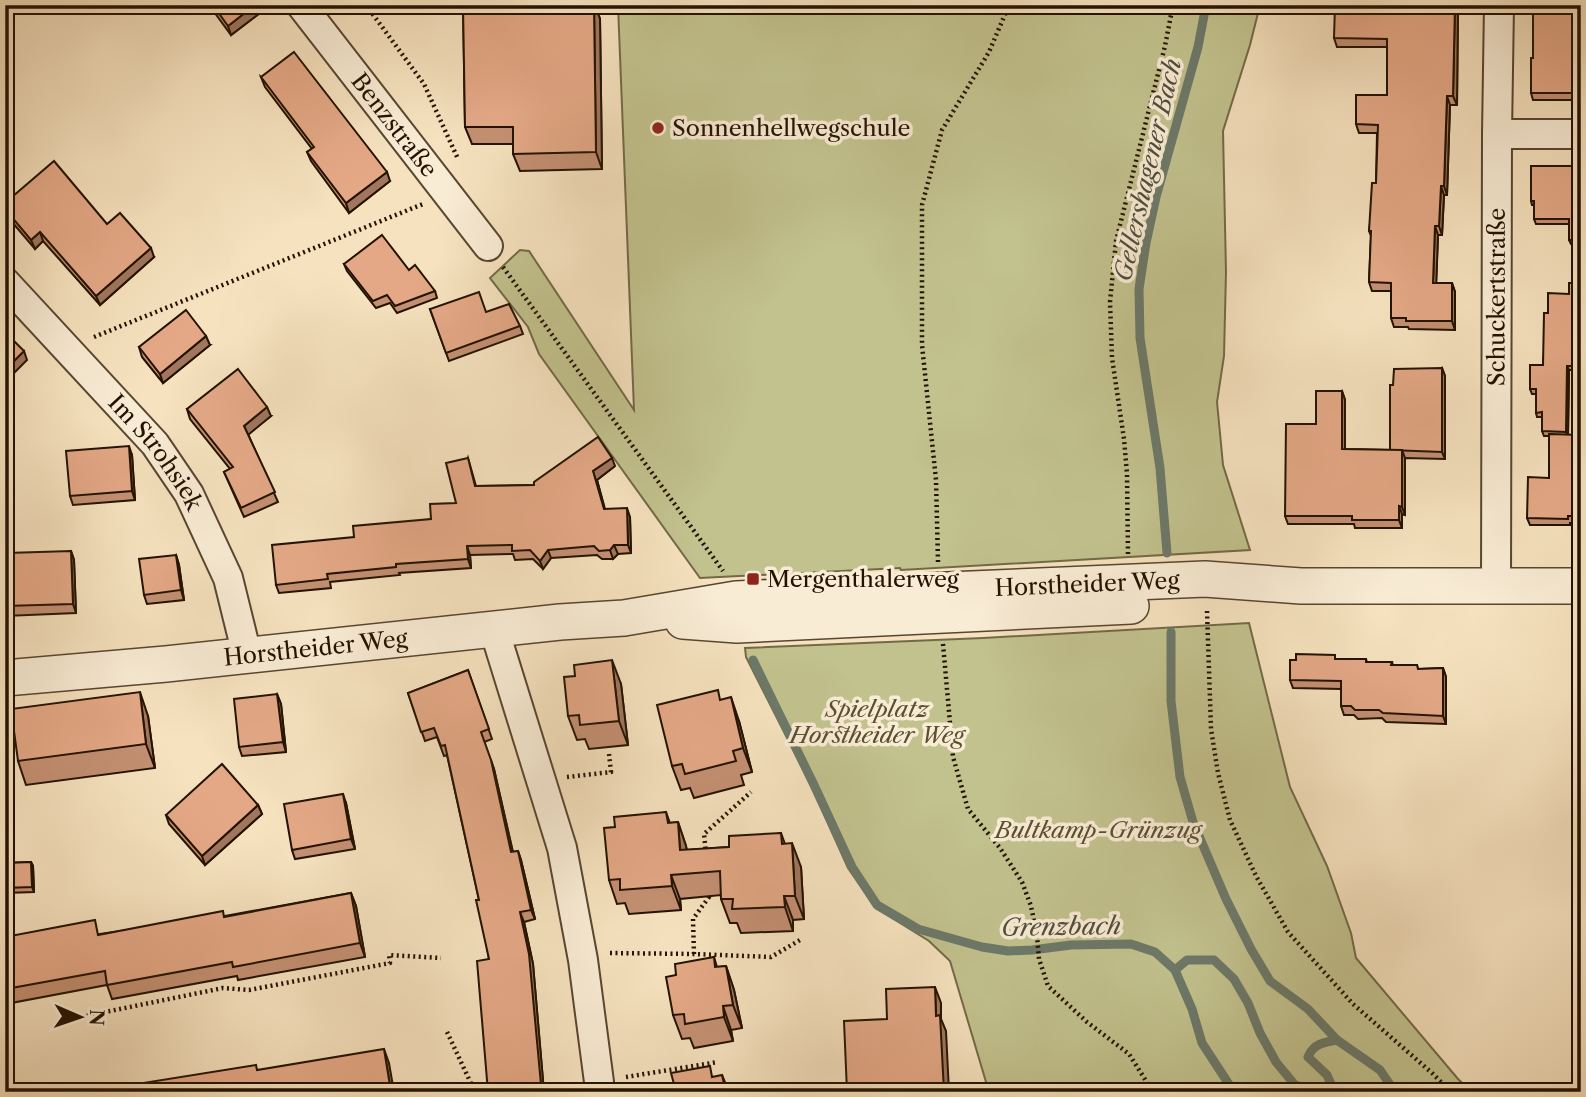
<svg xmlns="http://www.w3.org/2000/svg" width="1586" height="1097" font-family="'Libre Caslon Text',serif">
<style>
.green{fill:#c2c28e;stroke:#726a47;stroke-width:2}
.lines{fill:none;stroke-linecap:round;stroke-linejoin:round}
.stream{stroke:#6c7969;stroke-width:9}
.minor-casing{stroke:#584630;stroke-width:32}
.tertiary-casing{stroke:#584630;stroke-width:38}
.path{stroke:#231200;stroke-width:4.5;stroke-dasharray:2 3.5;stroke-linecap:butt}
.minor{stroke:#f9ecd5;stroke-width:28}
.tertiary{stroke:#f9ecd5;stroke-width:35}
.wall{fill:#c49073;stroke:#231200;stroke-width:2}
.shaded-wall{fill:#a0765e;stroke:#231200;stroke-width:2}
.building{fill:#e4a886;stroke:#231200;stroke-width:2}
.poi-dot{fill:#8f2418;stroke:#f9ecd5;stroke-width:2.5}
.labels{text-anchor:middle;stroke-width:7;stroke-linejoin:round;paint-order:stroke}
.street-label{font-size:23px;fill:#231200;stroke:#f9ecd5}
.poi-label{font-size:23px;fill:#231200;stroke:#f9ecd5;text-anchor:start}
.park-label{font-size:23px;font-style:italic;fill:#5b5032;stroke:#f9ecd5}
.water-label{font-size:24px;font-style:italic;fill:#4e4e3d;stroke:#f9ecd5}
</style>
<rect width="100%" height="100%" fill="#f6e2bf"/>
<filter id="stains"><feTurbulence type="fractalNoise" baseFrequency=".00286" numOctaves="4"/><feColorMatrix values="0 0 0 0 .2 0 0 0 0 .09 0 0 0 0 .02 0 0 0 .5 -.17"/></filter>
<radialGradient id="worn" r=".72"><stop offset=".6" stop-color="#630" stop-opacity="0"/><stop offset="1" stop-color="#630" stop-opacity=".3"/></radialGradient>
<g class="green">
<path d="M 618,5 L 1260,5 L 1250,45 L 1223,131 L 1226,272 L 1224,356 L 1217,402 L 1223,465 L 1250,550 L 901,570 L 900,568 L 700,578 L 539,354 L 528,327 L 490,278 L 520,250 L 529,251 L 634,410 Z"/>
<path d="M 1249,623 L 1290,787 L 1327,866 L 1351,933 L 1356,958 L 1458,1079 L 1472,1092 L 989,1092 L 950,961 L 929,941 L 876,908 L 848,868 L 811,785 L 746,657 L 745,648 L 983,638 Z"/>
</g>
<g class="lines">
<g class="stream">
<path d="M 1167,553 L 1160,468 L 1140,338 L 1139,289 L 1146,243 L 1156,197 L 1198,47 L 1206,5"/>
<path d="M 1171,632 L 1171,701 L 1180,777 L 1193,822 L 1226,899 L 1251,949 L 1270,981 L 1308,1009 L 1337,1040 L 1380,1070 L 1395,1092"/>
<path d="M 753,660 L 814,785 L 852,867 L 877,905 L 918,929 L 982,947 L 1008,951 L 1032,950 L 1071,945 L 1131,944 L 1155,952 L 1175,970 L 1192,1009 L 1202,1043 L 1234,1092"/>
<path d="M 1175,970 L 1187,960 L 1214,960 L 1234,979 L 1248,1003 L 1260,1033 L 1276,1062 L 1295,1085 L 1319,1091 L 1333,1089 L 1327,1075 L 1308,1057 C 1313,1044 1324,1042 1337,1040"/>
</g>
<defs>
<g id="minor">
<path id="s1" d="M 301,5 L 488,246"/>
<path d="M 1497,134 L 1581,134"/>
<path id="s2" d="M 5,282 L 155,444 L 189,494 L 228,578 L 247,655"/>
<path id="s3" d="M 1496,587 L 1497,134 L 1499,5"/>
<path d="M 494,629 L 562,848 L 583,960 L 599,1082 L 599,1092"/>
</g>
<g id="tertiary">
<path d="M 683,621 L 737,625 L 1131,606"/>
<path id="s4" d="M 5,678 L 166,664 L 560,622 L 624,618 L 736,599 L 1205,579 L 1301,586 L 1581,586"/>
</g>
</defs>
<use href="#minor" class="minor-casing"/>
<use href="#tertiary" class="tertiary-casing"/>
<g class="path">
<path d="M 366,5 L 424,84 L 458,159"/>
<path d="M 503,267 L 723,571"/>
<path d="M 94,337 L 423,204"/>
<path d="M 1128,554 L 1127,474 L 1124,439 L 1112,358 L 1110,302 L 1116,241 L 1165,46 L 1173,5"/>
<path d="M 938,562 L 936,480 L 922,345 L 922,205 L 942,130 L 989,52 L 1009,5"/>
<path d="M 1207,611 L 1211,729 L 1218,773 L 1230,820 L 1256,876 L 1288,932 L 1353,1004 L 1432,1073 L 1451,1092"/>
<path d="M 943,644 L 953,757 L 968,809 L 1000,848 L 1022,882 L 1031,906 L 1037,936 L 1039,959 L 1048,986 L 1087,1022 L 1129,1054 L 1153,1092"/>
<path d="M 567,777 L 611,772 L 609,754"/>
<path d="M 706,854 L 704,834 L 751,792"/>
<path d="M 610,953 L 694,954 L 771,957 L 800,940"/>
<path d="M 694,954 L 693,919 L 709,897 L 709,890"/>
<path d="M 76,1018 L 223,988 L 249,990 L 390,963 L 389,955 L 441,958"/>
<path d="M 447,1032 L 475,1092"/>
<path d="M 626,1077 L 718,1062"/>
</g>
<use href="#minor" class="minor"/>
<use href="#tertiary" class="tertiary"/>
</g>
<g class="wall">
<path d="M 209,5 L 258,5 L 260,13 L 231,35 Z"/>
<path d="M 463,5 L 595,5 L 600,19 L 602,169 L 520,171 L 513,154 L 513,144 L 472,144 L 465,127 Z"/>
<path d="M 1458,5 L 1457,105 L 1450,105 L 1447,195 L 1444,195 L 1442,235 L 1438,235 L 1436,283 L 1452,283 L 1455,292 L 1455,330 L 1409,329 L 1408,327 L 1394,327 L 1391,318 L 1391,291 L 1372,291 L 1369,282 L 1371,236 L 1369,231 L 1376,183 L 1377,133 L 1359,133 L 1356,124 L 1387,95 L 1387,47 L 1337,47 L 1334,38 Z"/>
<path d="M 1581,5 L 1581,20 L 1577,20 L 1576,62 L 1581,62 L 1581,99 L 1575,99 L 1575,100 L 1533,100 L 1531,93 L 1533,58 Z"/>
<path d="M 261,77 L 390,181 L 349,213 L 311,161 L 307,152 L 312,149 L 265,87 Z"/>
<path d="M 1576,171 L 1576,214 L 1581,214 L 1581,244 L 1571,244 L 1569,240 L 1569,224 L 1536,224 L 1534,219 L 1534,205 L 1532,205 L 1531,201 Z"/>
<path d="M 5,203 L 154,257 L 100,305 L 43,241 L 35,249 L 6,215 Z"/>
<path d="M 344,264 L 409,270 L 435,291 L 437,298 L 397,313 L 390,303 L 376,308 L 347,271 Z"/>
<path d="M 1581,283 L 1581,370 L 1569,370 L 1568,435 L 1581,435 L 1581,523 L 1570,523 L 1570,525 L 1530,525 L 1527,518 L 1549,478 L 1549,436 L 1544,436 L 1542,431 L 1542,417 L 1537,417 L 1536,413 L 1536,394 L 1532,394 L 1530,389 L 1543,365 L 1548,313 Z"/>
<path d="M 430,309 L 486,312 L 520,326 L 523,334 L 449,361 Z"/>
<path d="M 210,345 L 163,383 L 142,357 L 139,347 Z"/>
<path d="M 1442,368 L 1445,376 L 1445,459 L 1405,458 L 1405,515 L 1402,514 L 1402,528 L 1355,528 L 1354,524 L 1288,524 L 1285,516 L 1316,424 L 1342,391 L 1345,400 L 1345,449 L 1390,450 Z"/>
<path d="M 187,409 L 271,416 L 248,434 L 278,502 L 244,517 L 224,472 L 230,469 L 190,419 Z"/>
<path d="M 132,455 L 135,500 L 73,505 L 70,496 Z"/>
<path d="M 468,458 L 476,486 L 534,485 L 615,466 L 597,480 L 605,509 L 630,517 L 631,553 L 618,554 L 613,559 L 602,559 L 597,555 L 551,558 L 543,569 L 533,559 L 515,560 L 513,554 L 470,555 L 471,568 L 399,573 L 400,575 L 330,582 L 331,588 L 279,593 L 276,585 L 354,537 L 431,519 L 456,503 Z"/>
<path d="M 71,551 L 74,560 L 76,613 L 5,616 L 5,566 Z"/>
<path d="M 176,555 L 179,565 L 184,600 L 147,604 L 144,595 Z"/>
<path d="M 1337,659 L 1366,659 L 1367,662 L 1392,662 L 1393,665 L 1417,665 L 1418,669 L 1443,668 L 1446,677 L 1446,724 L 1386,722 L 1382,718 L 1358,719 L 1354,715 L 1344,715 L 1341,706 L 1341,689 L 1293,688 L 1290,680 Z"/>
<path d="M 468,670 L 492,739 L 484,742 L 494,769 L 513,852 L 518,851 L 521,860 L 535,919 L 524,922 L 533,964 L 544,1092 L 488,1092 L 489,959 L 479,900 L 447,755 L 444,756 L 437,737 L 425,741 L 408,693 Z"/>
<path d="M 621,684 L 628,745 L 589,749 L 585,739 L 577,740 L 568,716 Z"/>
<path d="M 277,694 L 281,704 L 286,752 L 242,756 L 239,747 Z"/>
<path d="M 721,700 L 739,721 L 752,772 L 741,775 L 744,785 L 694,798 L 690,788 L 681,790 L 672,766 Z"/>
<path d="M 148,716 L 155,768 L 26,785 L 18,761 Z"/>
<path d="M 346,803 L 355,849 L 295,859 L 292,850 Z"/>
<path d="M 258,805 L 262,814 L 205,865 L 169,824 L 166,815 Z"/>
<path d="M 666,812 L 670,823 L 678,822 L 686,846 L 687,850 L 729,847 L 781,833 L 785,844 L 801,867 L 804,919 L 793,920 L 793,931 L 741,933 L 737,923 L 730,923 L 721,899 L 721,895 L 680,899 L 681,910 L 629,914 L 625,903 L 617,904 L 609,880 L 615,827 Z"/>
<path d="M 31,862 L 33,866 L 34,892 L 5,893 L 5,863 Z"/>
<path d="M 351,893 L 356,906 L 365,957 L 238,980 L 237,976 L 112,999 L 107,985 L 11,1003 L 6,989 L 100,934 L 225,916 Z"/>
<path d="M 714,957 L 717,967 L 726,966 L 734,990 L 742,1028 L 731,1030 L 733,1041 L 694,1048 L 690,1038 L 682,1039 L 673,1015 L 676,975 Z"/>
</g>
<g class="shaded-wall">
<path d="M 255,5 L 258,5 L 260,13 L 231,35 L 228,26 Z"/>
<path d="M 594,5 L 595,5 L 600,19 L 602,169 L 596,152 Z"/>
<path d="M 1455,5 L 1458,5 L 1457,105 L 1453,96 Z"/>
<path d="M 1579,5 L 1581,5 L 1581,19 L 1578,13 Z"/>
<path d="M 1574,13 L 1577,20 L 1576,69 L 1573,62 Z"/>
<path d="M 1447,96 L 1450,105 L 1447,195 L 1444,186 Z"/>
<path d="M 1574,166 L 1576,171 L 1576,219 L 1574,214 Z"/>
<path d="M 387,172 L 390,181 L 349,213 L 346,203 Z"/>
<path d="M 1441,186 L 1444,195 L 1442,235 L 1439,226 Z"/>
<path d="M 1435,226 L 1438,235 L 1436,291 L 1433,283 Z"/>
<path d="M 40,232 L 43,241 L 35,249 L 31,240 Z"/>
<path d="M 151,248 L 154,257 L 100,305 L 96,296 Z"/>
<path d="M 1452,283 L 1455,292 L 1455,330 L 1452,321 Z"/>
<path d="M 206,336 L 210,345 L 163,383 L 160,374 Z"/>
<path d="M 24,351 L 27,360 L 5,382 L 5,370 Z"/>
<path d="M 1567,366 L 1569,370 L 1568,436 L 1566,432 Z"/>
<path d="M 1442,368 L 1445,376 L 1445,459 L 1442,452 Z"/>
<path d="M 1342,391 L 1345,400 L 1345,457 L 1342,449 Z"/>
<path d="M 267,407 L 271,416 L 248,435 L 244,426 Z"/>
<path d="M 129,446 L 132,455 L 135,500 L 132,491 Z"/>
<path d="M 1402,450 L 1405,458 L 1405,515 L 1402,507 Z"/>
<path d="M 612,458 L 615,466 L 597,480 L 607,518 L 593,471 Z"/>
<path d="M 1399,506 L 1402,514 L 1402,528 L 1399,520 Z"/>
<path d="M 627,508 L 630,517 L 631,553 L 628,545 Z"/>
<path d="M 614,545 L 618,554 L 613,559 L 610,550 Z"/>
<path d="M 467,546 L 470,555 L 471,568 L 468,559 Z"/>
<path d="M 548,550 L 551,558 L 543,569 L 540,561 Z"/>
<path d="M 71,551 L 74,560 L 76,613 L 73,604 Z"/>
<path d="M 176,555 L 179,565 L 184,600 L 181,590 Z"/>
<path d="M 612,660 L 621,684 L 628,745 L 619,721 Z"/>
<path d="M 1443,668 L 1446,677 L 1446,724 L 1443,716 Z"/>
<path d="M 140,692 L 148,716 L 155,768 L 146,744 Z"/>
<path d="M 277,694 L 281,704 L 286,752 L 283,742 Z"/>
<path d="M 731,697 L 739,721 L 752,772 L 743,748 Z"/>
<path d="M 491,760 L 494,769 L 515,862 L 511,852 Z"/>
<path d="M 343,794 L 346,803 L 355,849 L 351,839 Z"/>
<path d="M 258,805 L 262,814 L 205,865 L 202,856 Z"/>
<path d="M 678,822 L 686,846 L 689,874 L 680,850 Z"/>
<path d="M 792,843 L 801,867 L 804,919 L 795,896 Z"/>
<path d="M 518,851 L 521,860 L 535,919 L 531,910 Z"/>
<path d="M 31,862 L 33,866 L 34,892 L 32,887 Z"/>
<path d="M 671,875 L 680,899 L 681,910 L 672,886 Z"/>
<path d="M 351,893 L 356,906 L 365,957 L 360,943 Z"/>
<path d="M 784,896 L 793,920 L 793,931 L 785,907 Z"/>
<path d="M 520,912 L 524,922 L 533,964 L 544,1092 L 541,1085 Z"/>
<path d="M 726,966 L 734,990 L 742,1028 L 733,1005 Z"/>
<path d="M 935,987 L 941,1003 L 941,1019 L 946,1031 L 949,1092 L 944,1092 L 936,1016 Z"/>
<path d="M 723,1006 L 731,1030 L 733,1041 L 724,1017 Z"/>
<path d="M 384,1049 L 389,1063 L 394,1092 L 391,1092 Z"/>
<path d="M 722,1075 L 729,1092 L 726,1092 Z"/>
</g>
<g class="building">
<path d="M 213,5 L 255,5 L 228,26 Z"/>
<path d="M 463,5 L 594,5 L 596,152 L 513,154 L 513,127 L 465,127 Z"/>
<path d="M 1335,5 L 1455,5 L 1453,96 L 1447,96 L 1444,186 L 1441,186 L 1439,226 L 1435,226 L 1433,283 L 1452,283 L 1452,321 L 1406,321 L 1406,318 L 1391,318 L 1391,283 L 1369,282 L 1371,231 L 1369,231 L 1372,183 L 1376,183 L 1378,125 L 1356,124 L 1356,95 L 1387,95 L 1387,39 L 1334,38 Z"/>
<path d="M 1533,5 L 1579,5 L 1578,13 L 1574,13 L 1573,62 L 1581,62 L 1581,92 L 1573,92 L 1573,93 L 1531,93 L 1531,58 L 1533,58 Z"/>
<path d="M 294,52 L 387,172 L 346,203 L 307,152 L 314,147 L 261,77 Z"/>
<path d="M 54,161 L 107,224 L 120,213 L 151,248 L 96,296 L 40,232 L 31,240 L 5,209 L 5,203 Z"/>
<path d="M 1531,166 L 1574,166 L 1574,214 L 1581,214 L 1581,240 L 1569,240 L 1569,219 L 1534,219 L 1534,201 L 1531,201 Z"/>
<path d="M 382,235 L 409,270 L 415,265 L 435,291 L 395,306 L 387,295 L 373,301 L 344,264 Z"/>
<path d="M 1569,283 L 1581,283 L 1581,366 L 1567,366 L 1566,432 L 1542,431 L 1542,412 L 1536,413 L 1536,389 L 1530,389 L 1530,365 L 1543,365 L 1544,313 L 1548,313 L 1548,293 L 1569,294 Z"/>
<path d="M 479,292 L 486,312 L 509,304 L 520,326 L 446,353 L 430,309 Z"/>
<path d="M 186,310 L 206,336 L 160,374 L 139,347 Z"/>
<path d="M 5,332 L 24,351 L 5,370 Z"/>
<path d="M 1442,368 L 1442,452 L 1390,450 L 1390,385 L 1393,385 L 1394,369 Z"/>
<path d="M 238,369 L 267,407 L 244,426 L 275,492 L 241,508 L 224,472 L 233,467 L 187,409 Z"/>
<path d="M 1316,391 L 1342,391 L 1342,449 L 1402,450 L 1402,507 L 1399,506 L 1399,520 L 1352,520 L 1352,516 L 1285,516 L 1286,424 L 1316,424 Z"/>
<path d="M 1549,434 L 1581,435 L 1581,516 L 1568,516 L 1568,519 L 1527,518 L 1528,477 L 1549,478 Z"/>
<path d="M 598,437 L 612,458 L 593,471 L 604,509 L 627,508 L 628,545 L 614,545 L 610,550 L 599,551 L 594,546 L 548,550 L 540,561 L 530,550 L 512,551 L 512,545 L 467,546 L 468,559 L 396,564 L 396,567 L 327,574 L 328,579 L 276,585 L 272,545 L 354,537 L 353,526 L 431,519 L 430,504 L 456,503 L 446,463 L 468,458 L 475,486 L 534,485 L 534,482 Z"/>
<path d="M 129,446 L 132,491 L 70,496 L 66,451 Z"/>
<path d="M 71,551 L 73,604 L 5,606 L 5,566 L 8,566 L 7,553 Z"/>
<path d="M 176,555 L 181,590 L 144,595 L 139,559 Z"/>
<path d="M 1296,654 L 1335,655 L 1335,659 L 1366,659 L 1366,662 L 1392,662 L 1391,665 L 1417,665 L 1418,669 L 1443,668 L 1443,716 L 1383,713 L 1379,710 L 1355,710 L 1351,706 L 1341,706 L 1341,681 L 1290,680 L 1290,660 L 1296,660 Z"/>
<path d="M 612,660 L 619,721 L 580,725 L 579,715 L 568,716 L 564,677 L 575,676 L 574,665 Z"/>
<path d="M 468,670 L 489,729 L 481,732 L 491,760 L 511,852 L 518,851 L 531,910 L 520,912 L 529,954 L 541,1085 L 518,1087 L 518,1092 L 488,1092 L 477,961 L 489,959 L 476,900 L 479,900 L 445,745 L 441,746 L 434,728 L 421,732 L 408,693 Z"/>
<path d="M 718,690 L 720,700 L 731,697 L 743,748 L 733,751 L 736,761 L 685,774 L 682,764 L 672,766 L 657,705 Z"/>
<path d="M 140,692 L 146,744 L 18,761 L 11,709 Z"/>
<path d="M 277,694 L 283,742 L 239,747 L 234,699 Z"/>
<path d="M 222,764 L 258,805 L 202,856 L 166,815 Z"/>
<path d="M 343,794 L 351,839 L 292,850 L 284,804 Z"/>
<path d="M 666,812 L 668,823 L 678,822 L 680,850 L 729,847 L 729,836 L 781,833 L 782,844 L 792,843 L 795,896 L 784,896 L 785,907 L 732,909 L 733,899 L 721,899 L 720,871 L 671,875 L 672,886 L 620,890 L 620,879 L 609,880 L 604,828 L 615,827 L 614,817 Z"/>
<path d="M 31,862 L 32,887 L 5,888 L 5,863 Z"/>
<path d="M 351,893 L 360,943 L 233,967 L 232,962 L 107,985 L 105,971 L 6,989 L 5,937 L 95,920 L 98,935 L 223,911 L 224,917 Z"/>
<path d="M 714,957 L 715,967 L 726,966 L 733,1005 L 723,1006 L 724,1017 L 685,1024 L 684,1014 L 673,1015 L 666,977 L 676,975 L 675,964 Z"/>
<path d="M 935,987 L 936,1016 L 940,1015 L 944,1092 L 847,1092 L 844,1021 L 887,1019 L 886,989 Z"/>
<path d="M 384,1049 L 391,1092 L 144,1092 L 143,1083 L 256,1065 L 257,1070 Z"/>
<path d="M 710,1066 L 712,1077 L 722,1075 L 726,1092 L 664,1092 L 663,1086 L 674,1084 L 671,1073 Z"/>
</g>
<g class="poi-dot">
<circle cx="658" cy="128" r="7"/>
<rect x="746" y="572" width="14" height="14" rx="3.5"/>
</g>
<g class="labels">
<g class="street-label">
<text dy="8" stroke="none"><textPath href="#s1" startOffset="152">Benzstraße</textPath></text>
<text dy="8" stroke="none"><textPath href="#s3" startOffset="290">Schuckertstraße</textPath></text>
<text dy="8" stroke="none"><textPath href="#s2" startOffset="228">Im Strohsiek</textPath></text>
<text dy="8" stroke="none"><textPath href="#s4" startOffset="1087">Horstheider Weg</textPath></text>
<text dy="8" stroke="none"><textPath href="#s4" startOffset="312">Horstheider Weg</textPath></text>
</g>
<g class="poi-label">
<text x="672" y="136">Sonnenhellwegschule</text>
<text x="767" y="587">Mergenthalerweg</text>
</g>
<g class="park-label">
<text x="877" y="717">Spielplatz<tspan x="877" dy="26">Horstheider Weg</tspan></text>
<text x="1098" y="838">Bultkamp-Grünzug</text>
</g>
<g class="water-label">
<text transform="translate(1148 170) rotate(-77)" y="8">Gellershagener Bach</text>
<text transform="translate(1061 927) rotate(-1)" y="8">Grenzbach</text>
</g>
</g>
<rect width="1586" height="1097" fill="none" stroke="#f6e2bf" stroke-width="28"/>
<rect x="7" y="7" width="1572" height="1083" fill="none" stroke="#231200" stroke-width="3.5"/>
<rect x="14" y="14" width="1558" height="1069" fill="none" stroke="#231200" stroke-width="2"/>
<g transform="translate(80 1017) rotate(92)" stroke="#f9ecd5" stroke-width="5" paint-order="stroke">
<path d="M0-5L12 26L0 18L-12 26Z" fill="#231200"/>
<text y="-10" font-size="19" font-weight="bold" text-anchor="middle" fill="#231200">N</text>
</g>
<rect width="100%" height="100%" filter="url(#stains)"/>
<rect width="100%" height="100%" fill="url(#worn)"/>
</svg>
